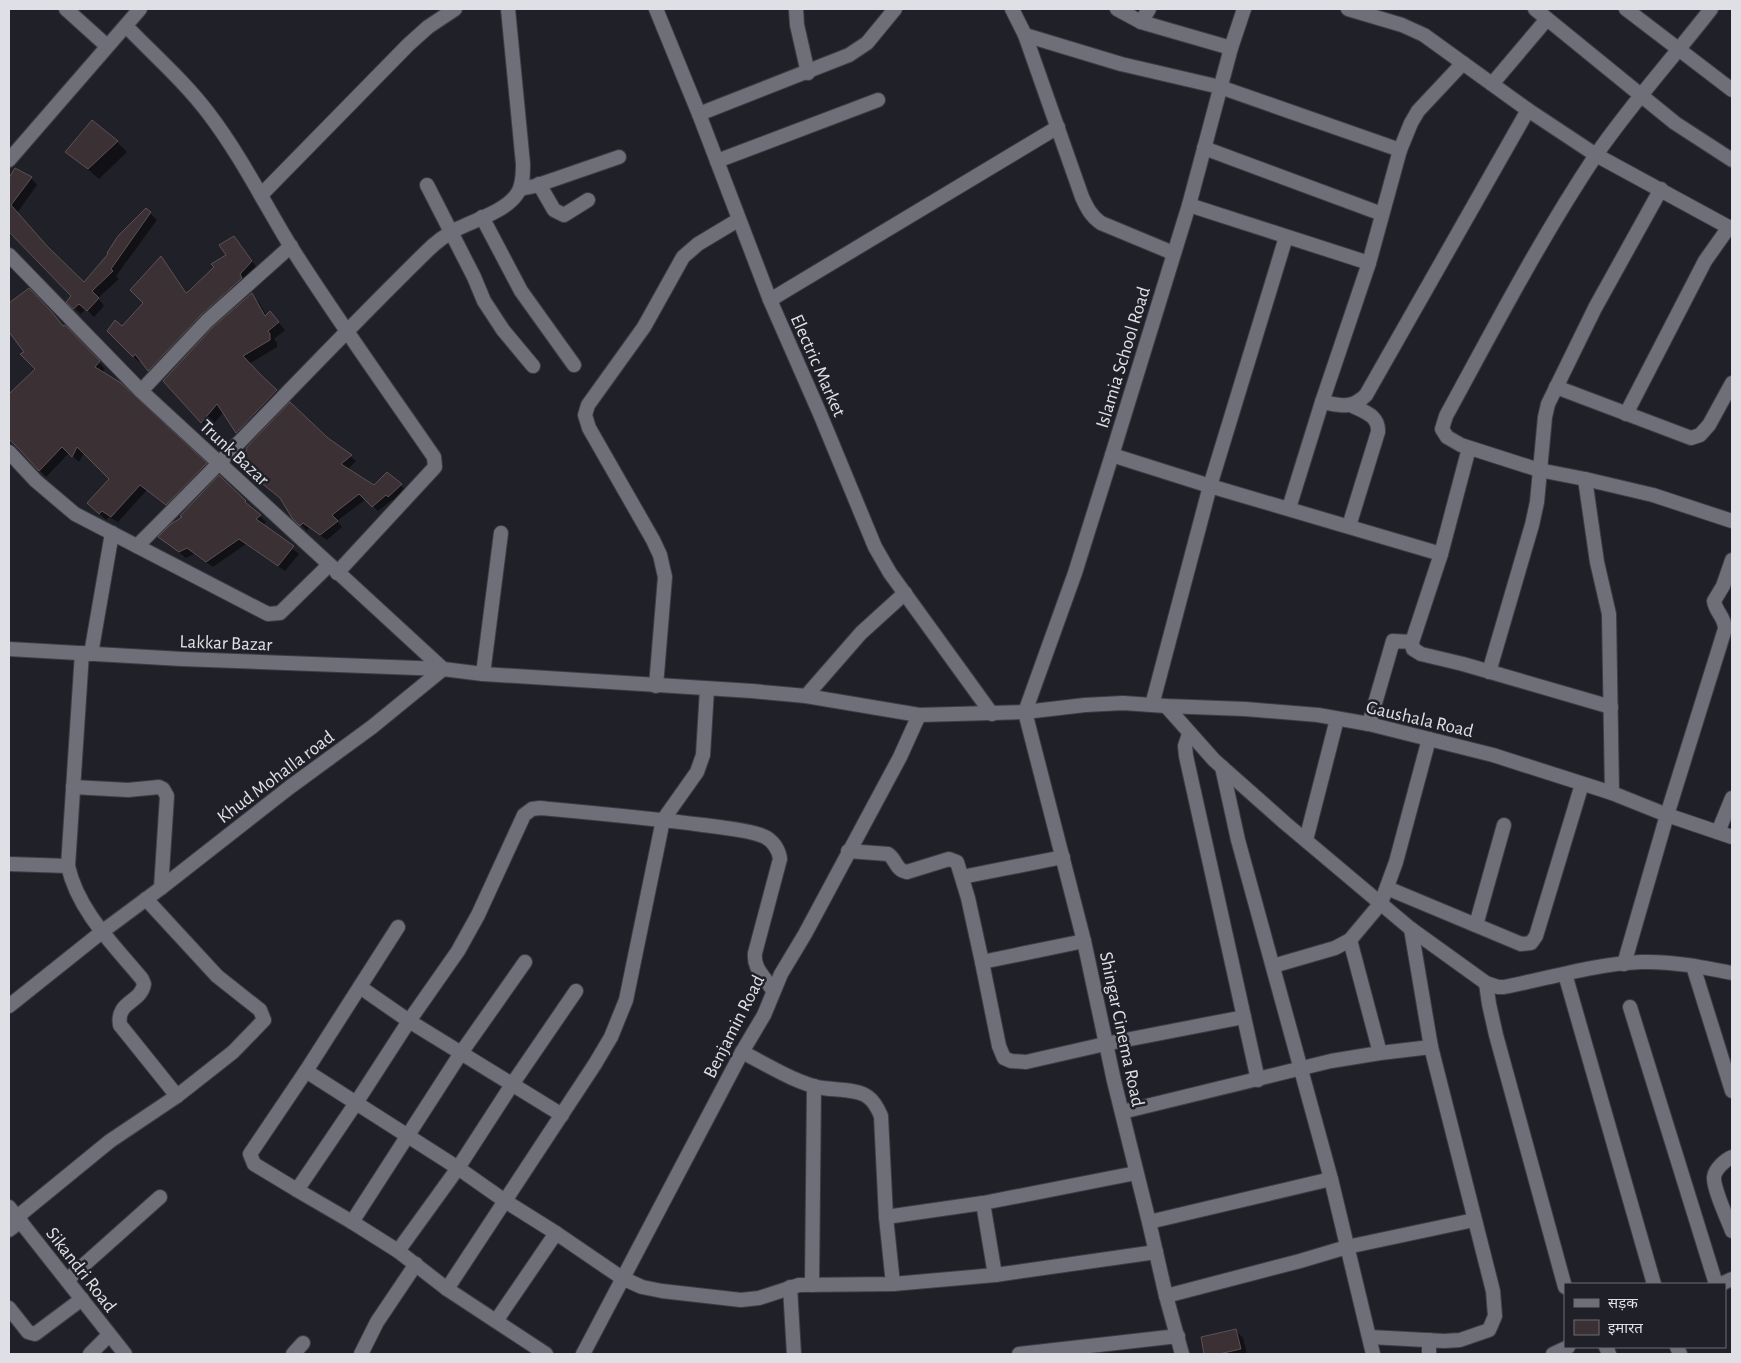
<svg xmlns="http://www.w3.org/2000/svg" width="1741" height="1363" font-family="'Alegreya Sans','Noto Sans Devanagari',sans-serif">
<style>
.shadow{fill:#0007}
.building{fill:#3b3134;stroke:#5c5155}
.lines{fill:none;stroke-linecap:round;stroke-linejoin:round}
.minor-casing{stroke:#3d3d44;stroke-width:16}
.tertiary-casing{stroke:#3d3d44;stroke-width:16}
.minor{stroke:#6f6f79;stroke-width:14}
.tertiary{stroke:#6f6f79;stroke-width:14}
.labels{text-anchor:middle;stroke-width:5;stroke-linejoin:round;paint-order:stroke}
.street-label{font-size:19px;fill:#dfe0e5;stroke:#202128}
</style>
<rect width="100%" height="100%" fill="#202128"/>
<g class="shadow">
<path d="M 117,142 L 127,152 L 99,179 L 67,151 Z"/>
<path d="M 16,169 L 31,178 L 37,185 L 17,213 L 52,253 L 84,284 L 146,209 L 157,220 L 116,276 L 119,279 L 98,298 L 104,306 L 94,317 L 86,309 L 81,314 L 68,302 L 73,296 L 13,234 L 11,236 L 9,234 L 9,181 Z"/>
<path d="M 240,244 L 257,268 L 155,376 L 141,360 L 139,362 L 108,331 L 122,328 L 144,303 L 161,258 L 187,293 Z"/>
<path d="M 252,295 L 259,302 L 267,316 L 270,313 L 285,330 L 274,339 L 277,343 L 277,347 L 249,364 L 284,398 L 244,439 L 237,432 L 224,412 L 209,429 L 202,422 Z"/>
<path d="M 15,300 L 64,327 L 71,333 L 105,369 L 102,372 L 212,471 L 173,510 L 147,490 L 118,522 L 109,517 L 106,520 L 89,503 L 111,479 L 84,453 L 79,462 L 69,453 L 46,477 L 9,437 L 9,420 L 21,412 L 9,400 L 9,396 L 36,369 L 9,330 L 9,310 Z"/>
<path d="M 328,438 L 356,461 L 347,470 L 374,487 L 387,474 L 407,491 L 395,502 L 392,500 L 378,511 L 366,499 L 337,521 L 342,527 L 327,540 L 309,528 L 307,531 L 293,517 Z"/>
<path d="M 220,477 L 266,522 L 263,525 L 299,554 L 285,571 L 246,544 L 213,567 L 194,554 L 186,558 L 160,537 L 183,517 Z"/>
<path d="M 1236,1331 L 1243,1338 L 1247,1354 L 1206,1354 L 1202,1338 Z"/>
</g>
<g class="building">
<path d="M 92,120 L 118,141 L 88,169 L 65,152 Z"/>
<path d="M 15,168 L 32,177 L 11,205 L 47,246 L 84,282 L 108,254 L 107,253 L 118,236 L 146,208 L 151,212 L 111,269 L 113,271 L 92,291 L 99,298 L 87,311 L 79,304 L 73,309 L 66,302 L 71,296 L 9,232 L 9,178 Z"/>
<path d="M 234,236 L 252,261 L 240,274 L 242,278 L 201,315 L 148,371 L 135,354 L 133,357 L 107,331 L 115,320 L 122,326 L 143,303 L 130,290 L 161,256 L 186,293 L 189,291 L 214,267 L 211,264 L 226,255 L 219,245 Z"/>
<path d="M 29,288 L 51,311 L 63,326 L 65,325 L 100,361 L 95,367 L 121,383 L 207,463 L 166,505 L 140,485 L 111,517 L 102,511 L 99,514 L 87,503 L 109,479 L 77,447 L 72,457 L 62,447 L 39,471 L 21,451 L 9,439 L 9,394 L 35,369 L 20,354 L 24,352 L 9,332 L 9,303 Z"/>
<path d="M 252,293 L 265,316 L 270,311 L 279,322 L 268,331 L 270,334 L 270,340 L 243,356 L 261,375 L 277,390 L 236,433 L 217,404 L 201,423 L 163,381 L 213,327 Z"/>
<path d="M 290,402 L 328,438 L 352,455 L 341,464 L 374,485 L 387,472 L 402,484 L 388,497 L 386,495 L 372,507 L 359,494 L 332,515 L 338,521 L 320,535 L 303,523 L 300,526 L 292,518 L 280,498 L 234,461 L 247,450 L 246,448 Z"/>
<path d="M 219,475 L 246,501 L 245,502 L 261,515 L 256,519 L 294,546 L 278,566 L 239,539 L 206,562 L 187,548 L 179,552 L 158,537 L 171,524 L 182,517 L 180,516 Z"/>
<path d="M 1236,1329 L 1241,1349 L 1219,1354 L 1204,1354 L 1201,1337 Z"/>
</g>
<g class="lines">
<defs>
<g id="minor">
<path d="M 66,9 L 107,46"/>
<path d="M 796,9 L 797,25 L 808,73"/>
<path d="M 1012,9 L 1025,35 L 1082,197 C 1087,208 1091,216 1101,223 L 1173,253"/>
<path d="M 1117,9 L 1141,22 L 1231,48"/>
<path d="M 1348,9 L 1402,25 L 1424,35 L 1528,110 L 1596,155 L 1732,229"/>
<path d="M 1535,9 L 1675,123 L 1732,160"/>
<path d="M 1626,9 L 1732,90"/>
<path d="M 1711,9 C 1673,58 1631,104 1596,155 C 1540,239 1494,328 1446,416 L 1442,429 L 1447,437 L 1461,445 L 1539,470 L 1585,479 L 1653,495 L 1732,521"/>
<path d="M 1141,22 L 1149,9"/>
<path d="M 126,26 C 154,55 185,82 209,114 C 241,156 264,203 291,247 C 336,318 386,387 434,457 L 435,467 L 337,573"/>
<path d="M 1025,35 L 1121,64 L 1220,87 L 1400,150"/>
<path d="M 1492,84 L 1547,19"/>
<path d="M 699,114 L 849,55 L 867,43 L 895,9"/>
<path d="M 1204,148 L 1382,214"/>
<path d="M 9,160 L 140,9"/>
<path d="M 717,161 L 878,100"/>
<path d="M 539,184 L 554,210 L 564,215 L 588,200"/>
<path d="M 427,185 L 474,277 L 484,301 L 503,330 L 533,366"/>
<path d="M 520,189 L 535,186 L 619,157"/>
<path d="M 261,195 L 408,45 L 428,27 L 455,9"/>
<path d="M 1189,205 L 1369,263"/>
<path d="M 482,217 L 521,291 L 574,365"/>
<path d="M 770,300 L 1058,127"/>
<path d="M 1556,387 L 1691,438 L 1700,435 L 1709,425 L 1732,383"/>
<path d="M 141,391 L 207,321 L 291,246"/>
<path d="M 1322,402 C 1340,405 1351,410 1366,395 L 1528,110"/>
<path d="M 1626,414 L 1705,261 L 1729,227"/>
<path d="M 1469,448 L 1441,554 L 1412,642 L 1413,649 L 1421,654 L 1463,664 L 1611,707"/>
<path d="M 9,452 L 36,481 L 75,514 L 268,614 L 280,613 L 329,565"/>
<path d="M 1112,455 L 1210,486 L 1441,554"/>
<path d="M 1585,479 L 1597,562 L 1609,614 L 1612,793"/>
<path d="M 1289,508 L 1322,402 L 1369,263 L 1400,150 L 1411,123 L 1418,111 L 1463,63"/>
<path d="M 1349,526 L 1378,432 C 1379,415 1364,412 1351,405"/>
<path d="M 137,546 C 235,449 328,348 426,252 C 435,243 445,235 457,229 C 475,220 506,211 517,194 C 523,186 523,174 523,164 L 508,9"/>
<path d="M 82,653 L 68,866 C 78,911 114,945 142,979 L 144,984 C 141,1003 116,1001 120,1025 L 177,1096"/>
<path d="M 91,654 L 112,533"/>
<path d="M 1489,672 L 1532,525 L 1537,502 L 1545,417 L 1548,404 L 1595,308 L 1661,189"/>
<path d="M 483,674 L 501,533"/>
<path d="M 656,686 L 665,577 L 660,555 L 653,540 L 589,428 L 585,415 L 588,405 L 644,327 L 683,257 L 698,244 L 738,220"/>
<path d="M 806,696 L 861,633 L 905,593"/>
<path d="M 1152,705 L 1210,486 L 1286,237"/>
<path d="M 1166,706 L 1214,760 L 1285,823 L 1411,929 L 1486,983 L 1498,987 L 1504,987 C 1550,978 1594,964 1641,962 C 1672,961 1702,967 1732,973"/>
<path d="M 1025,712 L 1075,573 L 1112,455 L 1189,205 L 1231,48 L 1244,9"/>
<path d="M 1369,724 L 1393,641 L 1412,642"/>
<path d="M 1189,734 L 1185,746 L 1186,756 L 1258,1080"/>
<path d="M 1222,767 L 1238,840 L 1331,1179 L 1373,1354"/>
<path d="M 73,787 L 128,790 L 159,787 L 163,789 L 167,796 L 161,888"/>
<path d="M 1718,832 L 1732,798"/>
<path d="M 1306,840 L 1337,719"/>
<path d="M 848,851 L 888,854 C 897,860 895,870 907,872 L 949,859 L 957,862 L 968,898 L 982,962 L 1084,941"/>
<path d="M 9,864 L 68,866"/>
<path d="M 962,877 L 1063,857"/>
<path d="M 1387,888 L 1521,944 L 1531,943 L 1536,936 L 1582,784"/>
<path d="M 1476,925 L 1504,825"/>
<path d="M 1350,940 L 1380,1053"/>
<path d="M 982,962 L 999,1046 L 1004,1058 L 1011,1061 L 1026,1062 L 1105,1044 L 1244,1017"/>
<path d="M 1624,964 L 1667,815 L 1725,629 C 1725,617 1716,613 1714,601 L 1723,586 L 1732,560"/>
<path d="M 1273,966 L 1335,948 L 1350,940 L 1381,903 L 1396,862 L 1429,739"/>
<path d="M 1693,966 L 1732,1091"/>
<path d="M 1565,974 L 1654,1284"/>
<path d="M 1486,983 L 1489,1004 L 1496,1035 L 1565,1287"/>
<path d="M 360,987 L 409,1021 L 562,1115"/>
<path d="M 1630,1007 L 1716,1284"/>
<path d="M 742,1052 C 764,1063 799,1085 823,1088 C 835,1090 859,1089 868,1097 C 874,1101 878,1109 881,1116 L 886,1217 L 893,1284"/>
<path d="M 306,1071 L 458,1168 L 505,1201 L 556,1233 L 622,1278 L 642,1287 L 662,1291 L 741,1300 L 759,1298 L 799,1285 L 893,1284 L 995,1275 L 1156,1252"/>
<path d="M 1122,1112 L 1331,1061 L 1380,1053 L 1431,1047"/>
<path d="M 1732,1157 C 1725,1160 1715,1169 1714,1177 C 1713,1188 1728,1220 1732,1231"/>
<path d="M 297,1190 L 254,1164 L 250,1154 L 306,1071 L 398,927"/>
<path d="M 983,1203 L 995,1275"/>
<path d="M 17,1217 L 110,1141 L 177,1096 L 233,1052 L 264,1020 L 260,1010 L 217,976 L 146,899"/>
<path d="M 886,1217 L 983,1203 L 1136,1173"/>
<path d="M 352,1222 L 461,1053 L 525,962"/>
<path d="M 1149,1222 L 1331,1179"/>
<path d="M 9,1230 L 21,1221"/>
<path d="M 398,1251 L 458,1168 L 513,1083 L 576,991"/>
<path d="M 67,1280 L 160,1197"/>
<path d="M 1721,1284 L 1732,1279"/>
<path d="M 812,1285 L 814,1086"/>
<path d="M 790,1287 L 794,1354"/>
<path d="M 447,1289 L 595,1064 L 611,1037 L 626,1000 L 663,820 L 697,772 L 703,755 L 707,689"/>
<path d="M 1166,1296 L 1300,1261 L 1347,1247 L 1474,1220"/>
<path d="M 9,1308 L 28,1332 L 35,1334 L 82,1299"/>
<path d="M 496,1321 L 556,1233"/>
<path d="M 1370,1337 L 1444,1341 L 1460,1340 L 1489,1330 L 1495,1316 L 1493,1291 L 1431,1047 L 1411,929"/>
<path d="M 1429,1340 L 1429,1354"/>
<path d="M 1606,1347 L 1609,1354"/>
<path d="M 1677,1347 L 1680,1354"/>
<path d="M 90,1354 L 109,1335"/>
<path d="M 293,1354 L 303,1343"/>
<path d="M 361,1354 L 377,1322 L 416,1264"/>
<path d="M 546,1354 L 447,1289 L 398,1251 L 352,1222 L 297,1190 L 356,1103 L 409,1021 L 458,951 L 478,915 L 524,815 L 532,809 L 540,808 C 594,813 649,818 703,825 C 719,827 749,830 763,836 C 773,840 779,850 780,859 L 755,953 C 753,970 766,977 773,991"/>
<path d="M 583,1354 L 742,1052 L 764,1015 L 781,974 L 805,934 L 900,757 L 919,715"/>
<path d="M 1019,1354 L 1178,1336"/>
<path d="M 1553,1354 L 1568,1347"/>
</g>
<g id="tertiary">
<path d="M 656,9 L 699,114 L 770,300 L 820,414 L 875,547 L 890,573 L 992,714"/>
<path d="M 9,255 L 141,391 L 443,669"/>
<path d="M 9,649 L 182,659 L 443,669 L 483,674 L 752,691 L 806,696 L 919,715 L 1025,712 L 1085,705 L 1123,703 L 1166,706 L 1245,709 L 1318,715 L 1369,724 L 1493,755 L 1612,793 L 1667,815 L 1732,837"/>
<path d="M 1025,712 L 1084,941 L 1114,1081 L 1149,1222 L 1166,1296 L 1182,1354"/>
<path d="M 9,1006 L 103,931 L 161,888 L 290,787 L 372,727 L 443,669"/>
<path d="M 9,1207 L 125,1354"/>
</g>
</defs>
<use href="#minor" class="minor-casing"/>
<use href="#tertiary" class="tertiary-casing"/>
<use href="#minor" class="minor"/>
<use href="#tertiary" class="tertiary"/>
</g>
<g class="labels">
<g class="street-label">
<text transform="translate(1122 357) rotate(-73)" y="7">Islamia School Road</text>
<text transform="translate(819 365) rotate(66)" y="7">Electric Market</text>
<text transform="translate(235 452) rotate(43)" y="7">Trunk Bazar</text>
<text transform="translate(226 642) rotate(2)" y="7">Lakkar Bazar</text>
<text transform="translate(1420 718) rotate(13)" y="7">Gaushala Road</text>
<text transform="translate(275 776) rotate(-37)" y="7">Khud Mohalla road</text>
<text transform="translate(733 1026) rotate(-63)" y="7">Benjamin Road</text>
<text transform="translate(1123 1029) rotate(78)" y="7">Shingar Cinema Road</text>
<text transform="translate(82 1269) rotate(52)" y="7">Sikandri Road</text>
</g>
</g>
<rect width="1741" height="1363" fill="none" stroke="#dfe0e5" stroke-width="20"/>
<rect x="1564" y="1283" width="162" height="65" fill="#202128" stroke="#6c6d74"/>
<rect x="1574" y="1299" width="25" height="8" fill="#6f6f79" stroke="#6c6d74"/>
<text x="1608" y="1308" font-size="15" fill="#dfe0e5">सड़क</text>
<rect x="1574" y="1320" width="25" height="15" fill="#3b3134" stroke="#6c6d74"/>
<text x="1608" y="1333" font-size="15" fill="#dfe0e5">इमारत</text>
</svg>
